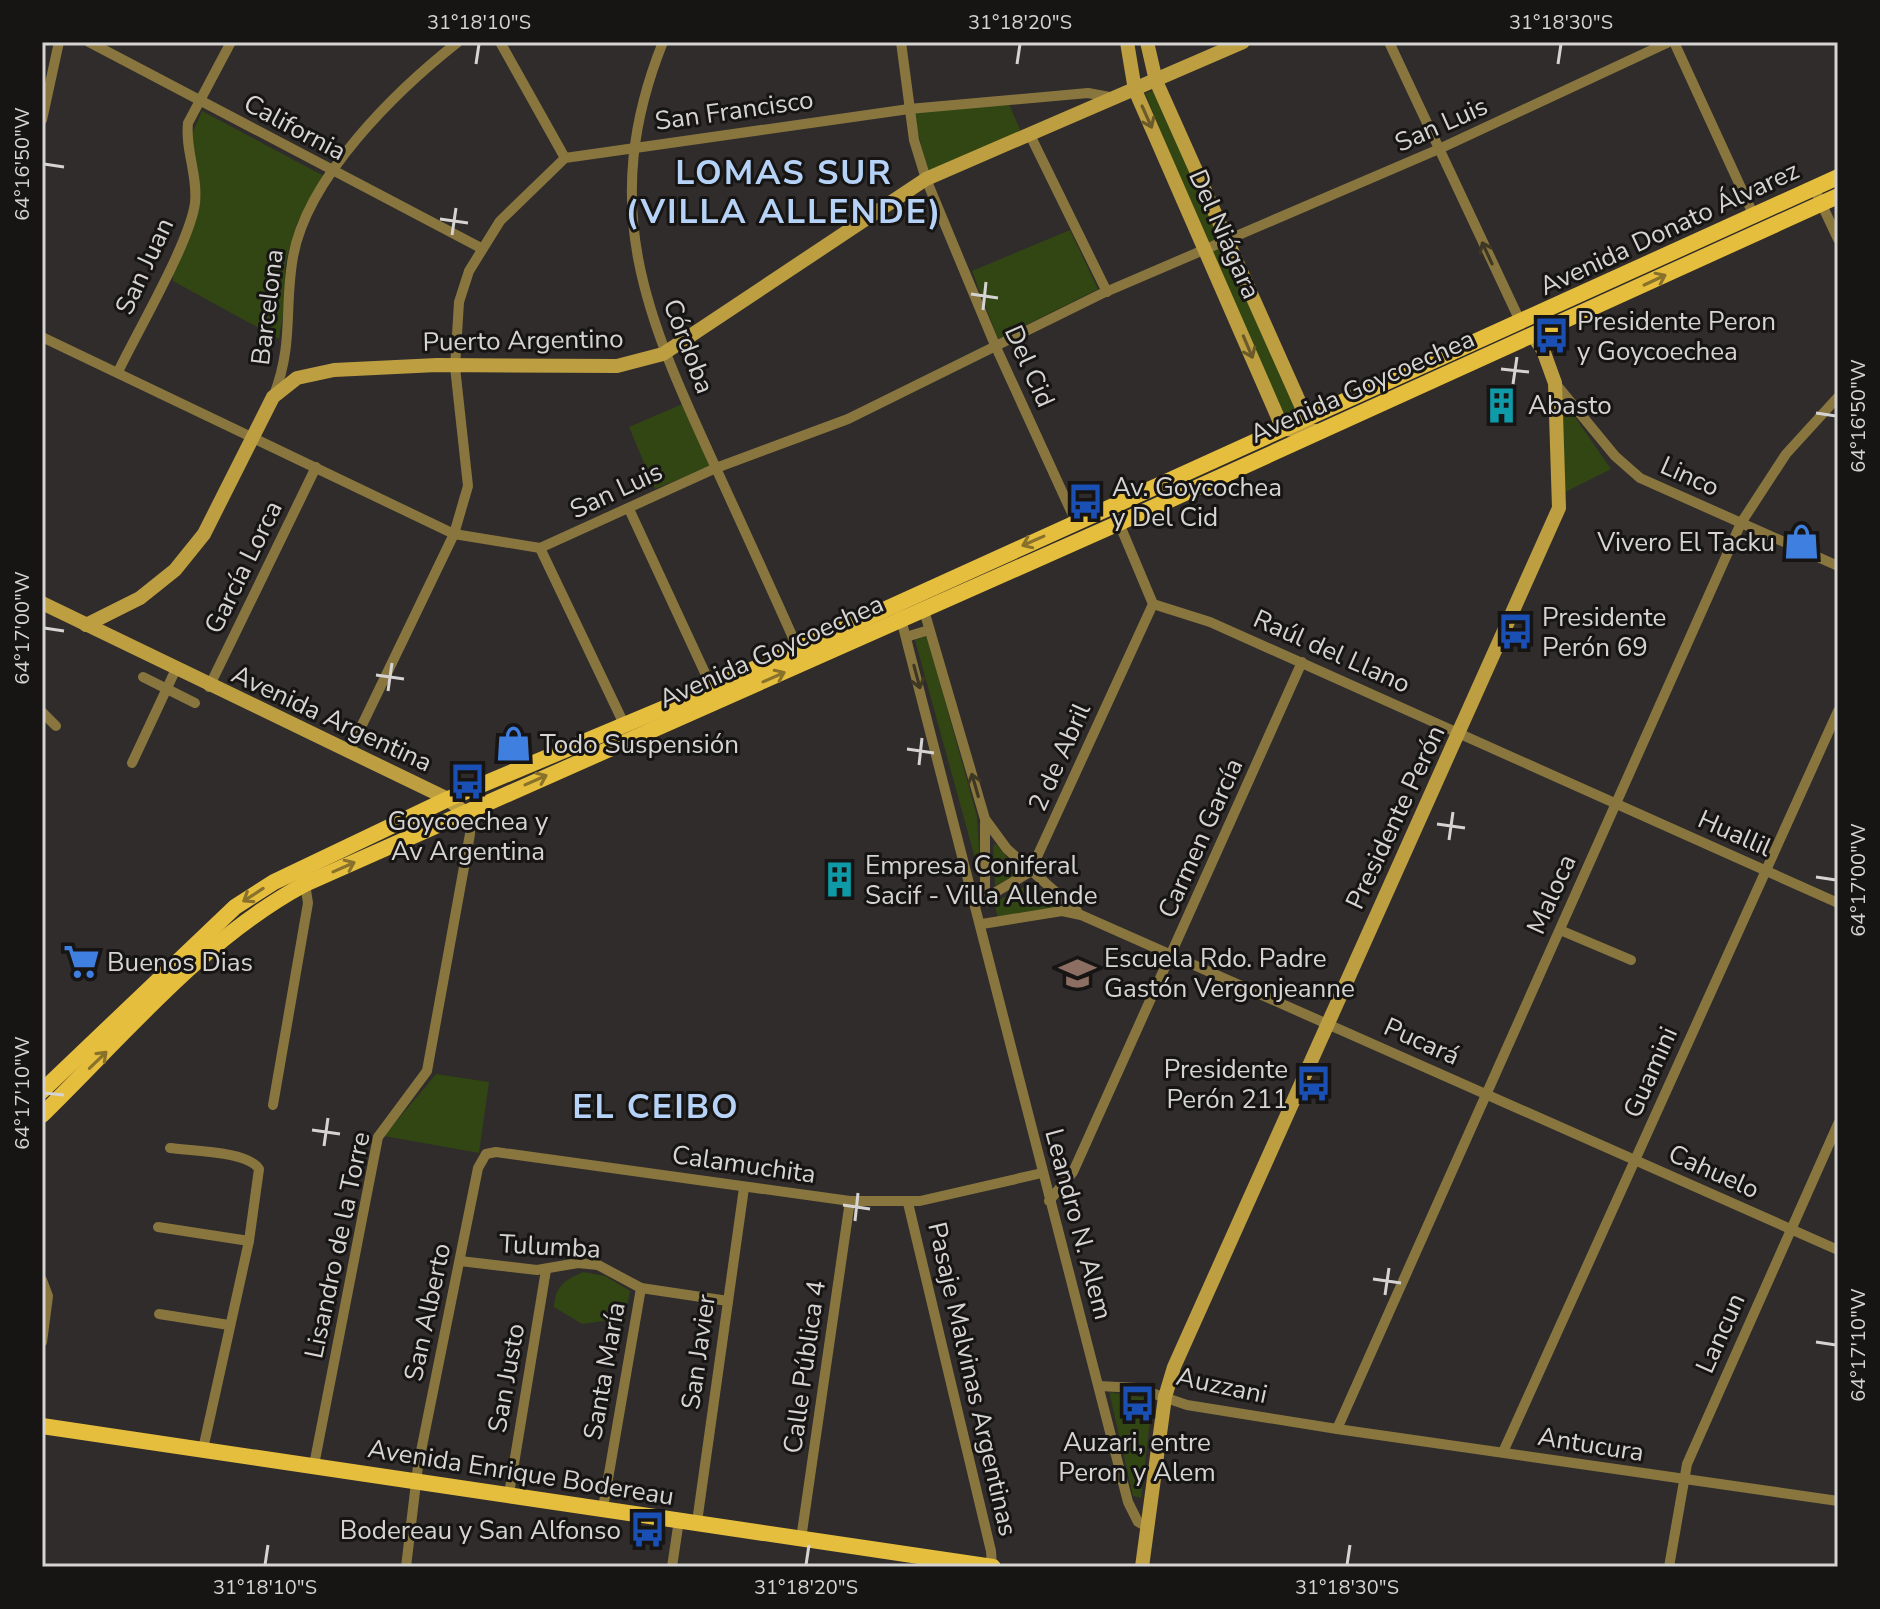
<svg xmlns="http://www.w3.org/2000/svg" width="1880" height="1609" font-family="'Nunito Sans',sans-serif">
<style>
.green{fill:#314613}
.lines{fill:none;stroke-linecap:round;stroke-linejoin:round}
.minor{stroke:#89763f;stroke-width:10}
.secondary{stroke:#bd9e40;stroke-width:14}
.primary{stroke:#e6be3d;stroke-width:16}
.oneway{stroke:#6a5a2a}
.oneway2{stroke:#3e3723}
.oneway3{stroke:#88722b}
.ticks{fill:none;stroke:#d5d4d2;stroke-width:3}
.labels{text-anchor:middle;stroke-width:6;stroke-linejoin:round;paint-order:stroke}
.street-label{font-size:26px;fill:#d5d4d2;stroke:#161514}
.poi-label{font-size:26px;fill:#d5d4d2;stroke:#161514;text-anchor:start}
.district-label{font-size:34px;font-weight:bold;letter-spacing:2px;fill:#b6d2f7;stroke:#161514}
.neatline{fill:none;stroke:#d5d4d2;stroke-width:3}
.ticks-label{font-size:20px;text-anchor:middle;fill:#d5d4d2}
</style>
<rect width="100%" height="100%" fill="#2f2c2b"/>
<g class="green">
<path d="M 1153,91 L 1222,237 L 1207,244 L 1145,93 Z"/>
<path d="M 1008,102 L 1022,134 L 928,172 L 913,113 Z"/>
<path d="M 202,111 L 324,176 L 297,223 L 285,265 L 286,298 L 279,339 L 173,281 L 172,269 L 199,204 L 192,134 Z"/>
<path d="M 1070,230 L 1098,289 L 998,339 L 972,271 Z"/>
<path d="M 1227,244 L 1298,413 L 1285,418 L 1211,251 Z"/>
<path d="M 1561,397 L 1611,469 L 1561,494 Z"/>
<path d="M 685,403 L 711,466 L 655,489 L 629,427 Z"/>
<path d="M 927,636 L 977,816 L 981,880 L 915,640 Z"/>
<path d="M 996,844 L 1020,873 L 995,886 L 993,846 Z"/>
<path d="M 1029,884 L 1057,908 L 998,918 L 994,903 Z"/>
<path d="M 436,1074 L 489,1082 L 479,1153 L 384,1136 Z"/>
<path d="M 583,1272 L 605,1276 L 630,1291 L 625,1318 L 582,1324 L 554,1307 C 555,1286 565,1280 583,1272 Z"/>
<path d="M 1109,1392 L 1147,1398 L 1152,1403 L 1141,1498 L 1133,1496 Z"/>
</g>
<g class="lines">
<g class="minor">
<path d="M 89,42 L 481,248"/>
<path d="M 500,42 L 565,158"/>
<path d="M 663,42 C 597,207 646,316 715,466 C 743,527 771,588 798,649"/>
<path d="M 901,42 L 914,140 L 926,179 L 995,345 L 1076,522"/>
<path d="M 1389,42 L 1521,323"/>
<path d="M 1674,42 L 1754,216"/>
<path d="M 42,120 L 59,42"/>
<path d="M 1030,135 L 1107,292"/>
<path d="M 1814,188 L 1838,239"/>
<path d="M 42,337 L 454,534 L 540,548 L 716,468 L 848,419 L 1101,294 L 1439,149 L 1669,42"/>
<path d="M 118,372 C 137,332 190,242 195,203 C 198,175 185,150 188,123 L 231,42"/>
<path d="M 1555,383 L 1615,456 L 1640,478 L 1838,566"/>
<path d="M 274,395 C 294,343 284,307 293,257 C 307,177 397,90 458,42"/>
<path d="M 629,509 L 712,688"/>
<path d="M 1119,523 L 1153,604"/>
<path d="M 540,548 L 624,724"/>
<path d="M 1153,604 L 1210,622 L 1838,903"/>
<path d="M 923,607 L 985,819 L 1007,849 L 1077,911"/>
<path d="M 900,615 L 1128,1502 L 1138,1522 L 1147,1527"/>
<path d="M 906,637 L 929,630"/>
<path d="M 143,677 L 195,703"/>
<path d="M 209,687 L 316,467"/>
<path d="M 42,712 L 56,726"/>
<path d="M 349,752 L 454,534 L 468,486 L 455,367 L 459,302 L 469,271 L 500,221 L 565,158 L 909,109 L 1088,93 L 1115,98"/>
<path d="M 132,763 L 175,671"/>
<path d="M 985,823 L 985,902"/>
<path d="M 977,903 L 1030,872 L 1153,604"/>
<path d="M 982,924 L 1062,911 L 1081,915 L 1838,1250"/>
<path d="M 1560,930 L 1631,960"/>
<path d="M 273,1105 L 308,903 L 305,884"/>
<path d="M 170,1148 C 191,1151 248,1151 259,1169 L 249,1241 L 203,1449"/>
<path d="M 1049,1201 L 1073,1172 L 1302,662"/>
<path d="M 908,1203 L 991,1551 L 992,1567"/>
<path d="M 158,1227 L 249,1241"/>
<path d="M 460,1261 L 537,1270 L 578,1263 L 598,1265 L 641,1288 L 728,1301"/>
<path d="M 42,1280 L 48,1296 L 42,1342"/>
<path d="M 159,1314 L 229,1325"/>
<path d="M 1099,1386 L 1137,1388 L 1187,1405 L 1337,1429 L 1838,1501"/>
<path d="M 1337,1429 L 1741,523 L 1786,454 L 1838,397"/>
<path d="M 1503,1452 L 1838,711"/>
<path d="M 314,1465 L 378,1137 L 427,1071 L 470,834 L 470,824 L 465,813"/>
<path d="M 509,1494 L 546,1270"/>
<path d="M 603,1508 L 641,1288"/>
<path d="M 697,1522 L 744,1188"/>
<path d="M 801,1539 L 850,1201"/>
<path d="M 406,1567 L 418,1466 L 478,1168 L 486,1154 L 496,1152 L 850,1201 L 920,1201 L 1042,1173"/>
<path d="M 672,1567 L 679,1520"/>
<path d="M 1669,1567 L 1687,1464 L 1838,1124"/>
</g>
<g class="secondary">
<path d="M 1127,42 L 1135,90 L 1283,429 L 1318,431"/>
<path d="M 1147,42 L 1156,81 L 1307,419 L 1302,426"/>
<path d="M 42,603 L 448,799 L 465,813"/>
<path d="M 86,625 L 140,598 L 175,570 L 204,534 L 273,397 L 297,378 L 334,370 L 437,365 L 617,366 L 663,354 L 926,179 L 1243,42"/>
<path d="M 1142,1567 L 1165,1397 L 1174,1367 L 1559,508 L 1555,383 L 1543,350 L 1533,336"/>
</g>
<g class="primary">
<path d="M 42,1091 L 235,907 L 274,882 L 448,799 L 712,688 L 1838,177"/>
<path d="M 42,1115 C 124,1035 204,938 305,884 L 1119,523 L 1838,196"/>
<path d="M 42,1426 L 993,1567"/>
</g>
</g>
<defs><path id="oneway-shaft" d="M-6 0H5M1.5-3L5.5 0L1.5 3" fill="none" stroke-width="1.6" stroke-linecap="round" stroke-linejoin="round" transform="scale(2)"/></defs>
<g class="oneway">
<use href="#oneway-shaft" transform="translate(1147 117) rotate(66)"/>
<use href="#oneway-shaft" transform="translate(1248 347) rotate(67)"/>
</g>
<g class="oneway2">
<use href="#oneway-shaft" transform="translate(1487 253) rotate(-115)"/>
<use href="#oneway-shaft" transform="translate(917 677) rotate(75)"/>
<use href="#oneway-shaft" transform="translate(975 785) rotate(-106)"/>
</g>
<g class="oneway3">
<use href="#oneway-shaft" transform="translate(1655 280) rotate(-25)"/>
<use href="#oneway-shaft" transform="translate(1033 541) rotate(156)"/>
<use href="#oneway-shaft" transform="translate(774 677) rotate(-24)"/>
<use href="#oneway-shaft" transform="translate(536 780) rotate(-24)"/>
<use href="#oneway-shaft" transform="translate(344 867) rotate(-24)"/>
<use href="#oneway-shaft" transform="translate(253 895) rotate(147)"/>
<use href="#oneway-shaft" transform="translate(98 1060) rotate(-44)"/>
</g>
<path class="ticks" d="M 476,64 L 479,44M 1017,64 L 1020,44M 1558,64 L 1561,44M 44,164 L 64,167M 440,219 L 468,223M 452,235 L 456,208M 971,294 L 998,298M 983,310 L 986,282M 1501,369 L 1529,372M 1513,384 L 1517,357M 1816,413 L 1836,416M 44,628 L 64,631M 376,675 L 404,679M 388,691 L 392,663M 907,749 L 934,753M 919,765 L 922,738M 1437,824 L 1465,828M 1449,840 L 1453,812M 1816,877 L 1836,880M 44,1093 L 64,1095M 312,1130 L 340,1134M 324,1146 L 328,1118M 843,1205 L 870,1209M 855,1221 L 858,1193M 1373,1279 L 1401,1283M 1385,1295 L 1389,1268M 1816,1342 L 1836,1345M 265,1565 L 268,1545M 806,1565 L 809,1545M 1347,1565 L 1350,1545"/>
<defs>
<symbol id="bus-bare" viewBox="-9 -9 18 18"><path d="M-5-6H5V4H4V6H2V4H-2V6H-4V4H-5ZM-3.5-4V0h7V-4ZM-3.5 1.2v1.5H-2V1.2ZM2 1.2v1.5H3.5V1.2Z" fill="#1a4fb4" stroke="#161514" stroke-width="2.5" paint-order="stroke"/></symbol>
<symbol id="building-bare" viewBox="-9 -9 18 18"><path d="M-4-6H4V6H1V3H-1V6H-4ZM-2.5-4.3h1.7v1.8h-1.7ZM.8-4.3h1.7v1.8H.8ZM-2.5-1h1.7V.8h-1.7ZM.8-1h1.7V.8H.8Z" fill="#0f9aa8" stroke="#161514" stroke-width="2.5" paint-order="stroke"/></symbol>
<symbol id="shop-bare" viewBox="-9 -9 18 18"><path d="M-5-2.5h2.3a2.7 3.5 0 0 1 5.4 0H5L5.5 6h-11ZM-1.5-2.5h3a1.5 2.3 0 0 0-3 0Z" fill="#3f7fe0" stroke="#161514" stroke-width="2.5" paint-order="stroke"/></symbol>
<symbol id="supermarket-bare" viewBox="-9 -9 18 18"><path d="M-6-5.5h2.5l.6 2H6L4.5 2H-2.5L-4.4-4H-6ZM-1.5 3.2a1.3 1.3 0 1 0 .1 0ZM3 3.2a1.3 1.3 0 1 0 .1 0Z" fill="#3f7fe0" stroke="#161514" stroke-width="2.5" paint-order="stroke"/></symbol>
<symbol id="school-bare" viewBox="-9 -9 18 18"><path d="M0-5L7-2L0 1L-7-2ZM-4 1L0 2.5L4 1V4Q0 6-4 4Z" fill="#8d6e63" stroke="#161514" stroke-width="2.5" paint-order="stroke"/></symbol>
</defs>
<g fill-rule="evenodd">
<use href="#bus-bare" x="1526" y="310" width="51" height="51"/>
<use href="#building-bare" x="1476" y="380" width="51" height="51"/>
<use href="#bus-bare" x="1060" y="476" width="51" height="51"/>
<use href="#shop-bare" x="1776" y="516" width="51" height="51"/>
<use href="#bus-bare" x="1490" y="606" width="51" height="51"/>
<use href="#shop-bare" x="488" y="718" width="51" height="51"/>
<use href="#bus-bare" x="442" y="756" width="51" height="51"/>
<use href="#building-bare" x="814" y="854" width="51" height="51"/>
<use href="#supermarket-bare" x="56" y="936" width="51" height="51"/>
<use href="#school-bare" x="1052" y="948" width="51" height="51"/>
<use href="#bus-bare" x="1288" y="1058" width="51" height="51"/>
<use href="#bus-bare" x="1112" y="1378" width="51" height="51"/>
<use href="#bus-bare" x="622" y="1504" width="51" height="51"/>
</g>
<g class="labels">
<g class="street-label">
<text transform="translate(734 110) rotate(-8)" y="9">San Francisco</text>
<text transform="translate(1441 124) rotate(-24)" y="9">San Luis</text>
<text transform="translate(295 127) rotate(28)" y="9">California</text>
<text transform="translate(1669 228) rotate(-25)" y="9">Avenida Donato Álvarez</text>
<text transform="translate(1225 234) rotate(66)" y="9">Del Niágara</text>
<text transform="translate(144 266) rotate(-65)" y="9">San Juan</text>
<text transform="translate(267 307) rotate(-83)" y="9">Barcelona</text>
<text transform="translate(523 340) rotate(-1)" y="9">Puerto Argentino</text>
<text transform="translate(689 346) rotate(69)" y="9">Córdoba</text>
<text transform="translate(1030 366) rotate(66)" y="9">Del Cid</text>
<text transform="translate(1362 386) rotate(-24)" y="9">Avenida Goycoechea</text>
<text transform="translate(1690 476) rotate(24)" y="9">Linco</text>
<text transform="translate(616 490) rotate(-25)" y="9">San Luis</text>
<text transform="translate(243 567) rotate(-64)" y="9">García Lorca</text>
<text transform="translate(771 651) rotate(-24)" y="9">Avenida Goycoechea</text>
<text transform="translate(1332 651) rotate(24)" y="9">Raúl del Llano</text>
<text transform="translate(332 718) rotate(25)" y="9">Avenida Argentina</text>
<text transform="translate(1059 757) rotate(-66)" y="9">2 de Abril</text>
<text transform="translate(1395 817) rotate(-65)" y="9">Presidente Perón</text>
<text transform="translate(1735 833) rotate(24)" y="9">Huallil</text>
<text transform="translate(1200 838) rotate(-66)" y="9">Carmen García</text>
<text transform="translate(1551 894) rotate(-66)" y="9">Maloca</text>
<text transform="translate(1422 1041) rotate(24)" y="9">Pucará</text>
<text transform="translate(1650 1072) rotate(-66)" y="9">Guamini</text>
<text transform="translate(744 1164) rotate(8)" y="9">Calamuchita</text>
<text transform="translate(1714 1171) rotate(24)" y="9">Cahuelo</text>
<text transform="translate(1079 1224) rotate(75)" y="9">Leandro N. Alem</text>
<text transform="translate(337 1245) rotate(-78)" y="9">Lisandro de la Torre</text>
<text transform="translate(550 1246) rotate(3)" y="9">Tulumba</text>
<text transform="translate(427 1312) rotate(-78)" y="9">San Alberto</text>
<text transform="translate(1720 1333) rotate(-66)" y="9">Lancun</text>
<text transform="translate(698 1352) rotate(-82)" y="9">San Javier</text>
<text transform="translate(804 1367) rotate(-82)" y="9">Calle Pública 4</text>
<text transform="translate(604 1371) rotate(-80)" y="9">Santa María</text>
<text transform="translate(506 1378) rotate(-80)" y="9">San Justo</text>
<text transform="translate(973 1379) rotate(77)" y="9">Pasaje Malvinas Argentinas</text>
<text transform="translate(1222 1385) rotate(12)" y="9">Auzzani</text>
<text transform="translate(1591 1444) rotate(9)" y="9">Antucura</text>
<text transform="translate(521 1472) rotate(9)" y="9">Avenida Enrique Bodereau</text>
</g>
<g class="poi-label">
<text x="1577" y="330">Presidente Peron<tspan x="1577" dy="30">y Goycoechea</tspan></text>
<text x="1528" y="414">Abasto</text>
<text x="1112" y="496">Av. Goycochea<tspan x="1112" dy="30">y Del Cid</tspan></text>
<text x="1775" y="551" text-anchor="end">Vivero El Tacku</text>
<text x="1542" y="626">Presidente<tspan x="1542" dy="30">Perón 69</tspan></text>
<text x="540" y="753">Todo Suspensión</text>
<text x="468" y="830" text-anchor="middle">Goycoechea y<tspan x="468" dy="30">Av Argentina</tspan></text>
<text x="865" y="874">Empresa Coniferal<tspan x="865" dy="30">Sacif - Villa Allende</tspan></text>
<text x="1104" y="967">Escuela Rdo. Padre<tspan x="1104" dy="30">Gastón Vergonjeanne</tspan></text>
<text x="107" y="971">Buenos Dias</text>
<text x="1288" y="1078" text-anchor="end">Presidente<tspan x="1288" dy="30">Perón 211</tspan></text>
<text x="1137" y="1451" text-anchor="middle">Auzari, entre<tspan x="1137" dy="30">Peron y Alem</tspan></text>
<text x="621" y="1539" text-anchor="end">Bodereau y San Alfonso</text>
</g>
<g class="district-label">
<text x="784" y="184">LOMAS SUR<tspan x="784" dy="39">(VILLA ALLENDE)</tspan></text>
<text x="656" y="1118">EL CEIBO</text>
</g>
</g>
<rect width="1880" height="1609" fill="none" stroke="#161514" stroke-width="88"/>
<rect x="44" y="44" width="1792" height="1521" class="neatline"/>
<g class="ticks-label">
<text x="479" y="29">31°18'10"S</text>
<text x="1020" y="29">31°18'20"S</text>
<text x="1561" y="29">31°18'30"S</text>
<text transform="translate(22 164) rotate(-90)" y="7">64°16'50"W</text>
<text transform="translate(1858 416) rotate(-90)" y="7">64°16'50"W</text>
<text transform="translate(22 628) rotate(-90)" y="7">64°17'00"W</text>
<text transform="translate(1858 880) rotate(-90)" y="7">64°17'00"W</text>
<text transform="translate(22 1093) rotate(-90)" y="7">64°17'10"W</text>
<text transform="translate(1858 1345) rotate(-90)" y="7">64°17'10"W</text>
<text x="265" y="1594">31°18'10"S</text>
<text x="806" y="1594">31°18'20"S</text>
<text x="1347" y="1594">31°18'30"S</text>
</g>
</svg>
